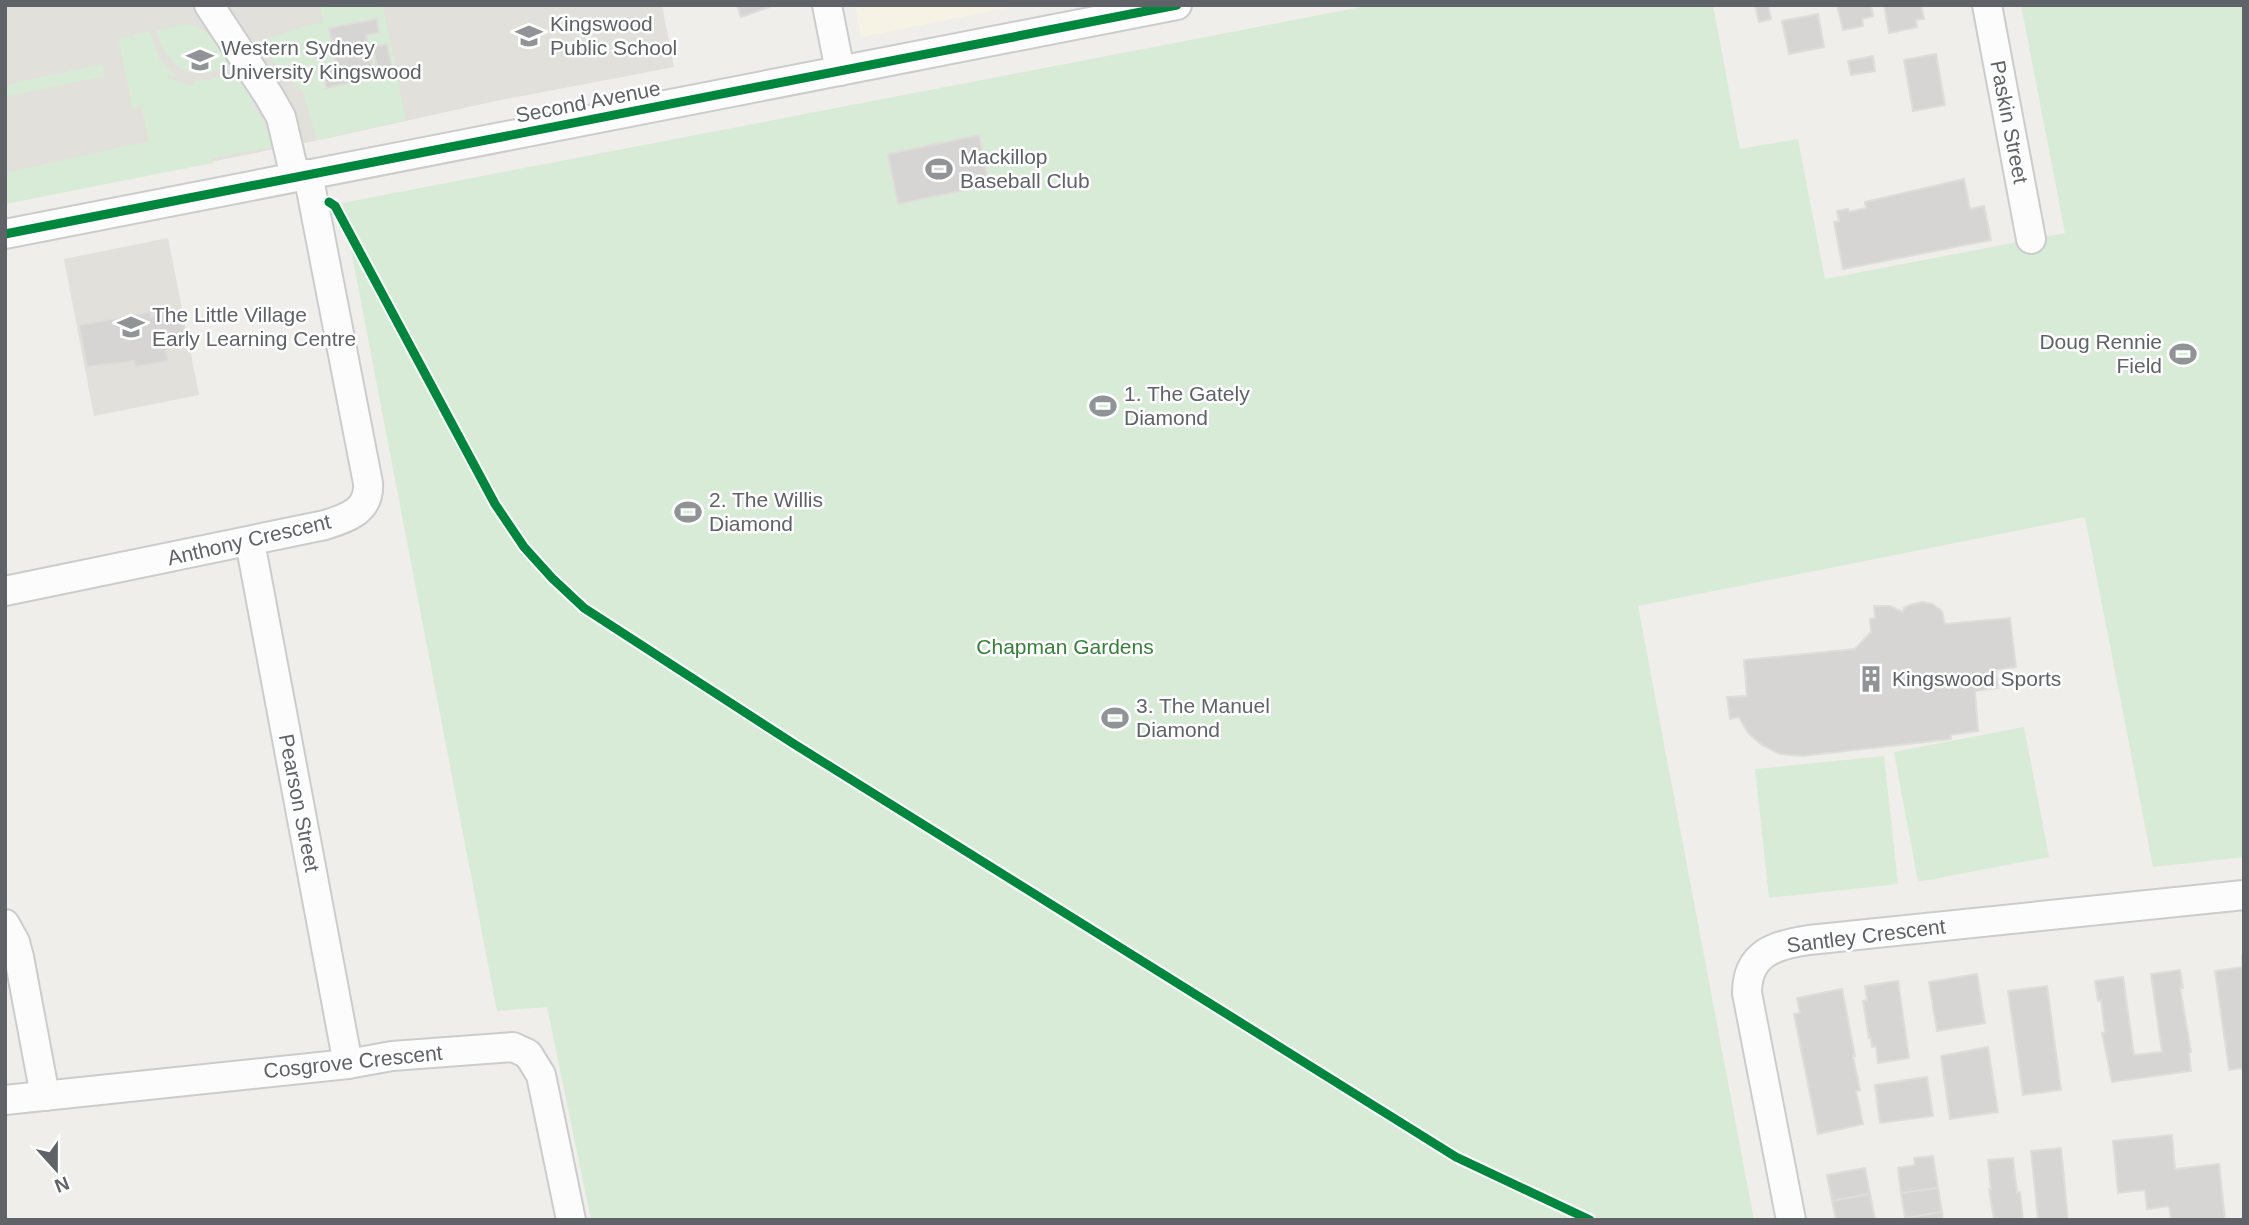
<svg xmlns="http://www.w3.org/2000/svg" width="2249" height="1225" font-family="Helvetica,sans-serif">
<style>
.commercial{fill:#f7f3e4}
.education{fill:#e2e0da}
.green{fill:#d8ebd6;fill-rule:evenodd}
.building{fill:#d6d5d3;stroke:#deddd9;stroke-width:2}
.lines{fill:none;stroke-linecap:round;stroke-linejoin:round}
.minor-casing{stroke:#cbcccc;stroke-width:32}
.minor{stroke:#fdfcfc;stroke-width:28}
.cycleway-casing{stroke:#fff;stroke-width:13}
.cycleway{stroke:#00873e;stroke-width:9}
.labels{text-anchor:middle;stroke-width:5;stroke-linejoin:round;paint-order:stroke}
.poi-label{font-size:21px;fill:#5f6368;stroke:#fff;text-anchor:start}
.street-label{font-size:21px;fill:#5f6368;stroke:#fff}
.park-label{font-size:21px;fill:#348238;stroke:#fff}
</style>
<rect width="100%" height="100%" fill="#efeeea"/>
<path class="commercial" d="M 855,5 L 1020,5 L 861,37 Z"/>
<g class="education">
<path d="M 5,5 L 662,5 L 674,67 L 491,102 L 329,138 L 5,204 Z"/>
<path d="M 168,238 L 199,395 L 94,416 L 64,259 Z"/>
</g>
<g class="green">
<path d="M 320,5 L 383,5 L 406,120 L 317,140 L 303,92 L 272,60 L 264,48 L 253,47 L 251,44 L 304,26 L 323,23 ZM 329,28 L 366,35 L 374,78 L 326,88 L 323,71 L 337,68 ZM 387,45 L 392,71 L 378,73 L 373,47 Z"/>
<path d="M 1372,5 L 1713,5 L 1740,149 L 1798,139 L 1825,279 L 2065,233 L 2021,5 L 2244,5 L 2244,857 L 2153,867 L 2085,517 L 1638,606 L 1754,1220 L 591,1220 L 547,1007 L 497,1011 L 342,203 Z"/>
<path d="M 187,24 C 209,29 218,44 230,62 C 209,79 179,77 165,52 C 161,46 159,37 156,31 Z"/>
<path d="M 149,31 L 160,60 L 176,75 L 173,77 L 163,73 L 178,82 L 194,86 L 195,81 L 210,80 L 236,72 L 247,90 L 244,91 L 247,92 L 268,130 L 273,147 L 212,158 L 213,163 L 5,204 L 5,173 L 149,141 L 141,107 L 133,109 L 118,39 L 130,36 L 147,56 L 131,35 Z"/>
<path d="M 103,64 L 105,76 L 5,97 L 5,85 Z"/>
<path d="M 2024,727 L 2049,857 L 1918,882 L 1894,752 Z"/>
<path d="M 1884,756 L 1898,884 L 1769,898 L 1755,769 Z"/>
</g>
<g class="building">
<path d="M 737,5 L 775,5 L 741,17 Z"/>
<path d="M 1755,5 L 1768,5 L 1771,19 L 1759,22 Z"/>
<path d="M 1837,5 L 1871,5 L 1873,16 L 1862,19 L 1863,26 L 1843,30 Z"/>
<path d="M 1884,5 L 1921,5 L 1924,19 L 1916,20 L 1917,27 L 1889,33 Z"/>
<path d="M 1818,14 L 1824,47 L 1789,54 L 1782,21 Z"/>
<path d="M 377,19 L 379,33 L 366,35 L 374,78 L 326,88 L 323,71 L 337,68 L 329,28 Z"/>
<path d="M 387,44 L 393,71 L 378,73 L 373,47 Z"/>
<path d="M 1936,54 L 1945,105 L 1913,111 L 1904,60 Z"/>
<path d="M 1873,56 L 1875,71 L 1851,75 L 1848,61 Z"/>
<path d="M 979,135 L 989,185 L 898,204 L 888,154 Z"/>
<path d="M 1964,179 L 1970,209 L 1984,206 L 1991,240 L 1843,269 L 1834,222 L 1839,221 L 1837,211 L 1848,209 L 1849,212 L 1866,208 L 1865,202 Z"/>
<path d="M 181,309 L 187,344 L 166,348 L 168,361 L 135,367 L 134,361 L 87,367 L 79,325 L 150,312 L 151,317 Z"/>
<path d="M 1922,602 L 1932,604 L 1942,611 L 1945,624 L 2010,618 L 2016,667 L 1996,670 L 1998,688 L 1975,691 L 1978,731 L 1951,735 L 1951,739 L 1802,756 L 1780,754 L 1762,745 L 1748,733 L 1739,717 L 1730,719 L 1727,697 L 1747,696 L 1744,660 L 1855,649 L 1871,632 L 1870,619 L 1875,618 L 1874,606 L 1890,606 L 1903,612 L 1904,608 L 1910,605 Z"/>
<path d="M 2244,955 L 2244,1068 L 2229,1070 L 2215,971 L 2243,967 L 2242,956 Z"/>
<path d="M 2180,970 L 2183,988 L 2180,988 L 2191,1052 L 2189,1053 L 2191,1071 L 2112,1082 L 2102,1033 L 2105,1032 L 2101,1000 L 2098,1001 L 2095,981 L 2123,977 L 2134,1055 L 2162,1052 L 2151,974 Z"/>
<path d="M 1977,974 L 1985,1023 L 1937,1031 L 1929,982 Z"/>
<path d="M 1898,981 L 1909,1058 L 1878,1063 L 1876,1046 L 1872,1047 L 1871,1037 L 1869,1038 L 1863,1001 L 1867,1000 L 1865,986 Z"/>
<path d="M 2047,986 L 2061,1090 L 2023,1095 L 2008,991 Z"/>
<path d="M 1842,989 L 1855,1056 L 1853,1056 L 1860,1090 L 1856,1091 L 1863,1124 L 1818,1134 L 1794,1014 L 1800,1013 L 1797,998 Z"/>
<path d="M 1988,1047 L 1998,1112 L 1950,1119 L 1941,1056 Z"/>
<path d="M 1927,1077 L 1933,1116 L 1880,1123 L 1875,1085 Z"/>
<path d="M 2172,1135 L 2175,1169 L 2219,1164 L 2225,1220 L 2169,1220 L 2171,1219 L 2169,1206 L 2147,1209 L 2145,1190 L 2118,1193 L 2113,1141 Z"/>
<path d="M 2061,1148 L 2068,1220 L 2038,1220 L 2031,1151 Z"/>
<path d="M 1933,1156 L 1938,1188 L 1901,1193 L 1898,1168 L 1915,1165 L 1914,1158 Z"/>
<path d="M 2013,1158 L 2017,1193 L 2020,1192 L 2023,1220 L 1994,1220 L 1989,1189 L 1991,1189 L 1988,1160 Z"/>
<path d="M 1865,1168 L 1870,1194 L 1832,1201 L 1827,1175 Z"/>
<path d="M 1938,1188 L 1942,1212 L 1905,1218 L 1901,1193 Z"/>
<path d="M 1870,1194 L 1875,1219 L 1836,1220 L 1832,1201 Z"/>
<path d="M 1942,1212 L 1943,1220 L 1905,1220 L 1905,1218 Z"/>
</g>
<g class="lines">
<defs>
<g id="minor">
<path d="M 209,5 L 269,96 L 281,117 L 295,177"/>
<path d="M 827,5 L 840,71"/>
<path d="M 1987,5 L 2031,239"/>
<path d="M 5,234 L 1177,5"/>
<path d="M 250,542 L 348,1064"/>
<path d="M 5,591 L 325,525 C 347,518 370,511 368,483 L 308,174"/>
<path d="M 5,924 L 15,942 L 19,957 L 45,1096"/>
<path d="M 5,1100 L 348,1064 L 392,1056 L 513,1047 L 528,1054 L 541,1075 L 571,1220"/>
<path d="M 1791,1220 L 1747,993 C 1747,953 1775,945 1809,940 L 2244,895"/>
</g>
</defs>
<use href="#minor" class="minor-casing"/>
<use href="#minor" class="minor"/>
<defs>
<g id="cycleway">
<path d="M 329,202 L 335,206 L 495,504 L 524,547 L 552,578 L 584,608 L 794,744 L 1456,1157 L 1590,1220"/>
<path d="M 5,234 L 1177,5"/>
</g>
</defs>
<use href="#cycleway" class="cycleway-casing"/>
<use href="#cycleway" class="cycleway"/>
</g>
<defs>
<symbol id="school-bare" viewBox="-9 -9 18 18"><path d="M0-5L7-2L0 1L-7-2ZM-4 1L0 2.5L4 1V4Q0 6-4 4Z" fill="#919496" stroke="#fff" stroke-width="2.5" paint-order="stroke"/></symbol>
<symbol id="university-bare" viewBox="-9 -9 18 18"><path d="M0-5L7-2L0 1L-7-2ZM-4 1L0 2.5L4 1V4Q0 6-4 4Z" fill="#919496" stroke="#fff" stroke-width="2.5" paint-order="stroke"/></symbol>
<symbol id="stadium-bare" viewBox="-9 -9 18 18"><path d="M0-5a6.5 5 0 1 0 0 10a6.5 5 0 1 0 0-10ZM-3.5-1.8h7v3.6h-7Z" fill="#919496" stroke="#fff" stroke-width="2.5" paint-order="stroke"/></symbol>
<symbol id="building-bare" viewBox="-9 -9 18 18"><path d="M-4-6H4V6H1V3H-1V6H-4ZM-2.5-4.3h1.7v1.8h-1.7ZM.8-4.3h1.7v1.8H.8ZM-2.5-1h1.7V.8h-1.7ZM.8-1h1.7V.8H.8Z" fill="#919496" stroke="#fff" stroke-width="2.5" paint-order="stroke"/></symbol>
</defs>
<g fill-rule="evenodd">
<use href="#school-bare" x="510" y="17" width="38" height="38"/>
<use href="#university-bare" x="181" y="41" width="38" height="38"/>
<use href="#stadium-bare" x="920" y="150" width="38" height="38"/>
<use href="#school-bare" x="112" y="308" width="38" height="38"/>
<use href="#stadium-bare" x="2164" y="335" width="38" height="38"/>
<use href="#stadium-bare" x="1084" y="387" width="38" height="38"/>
<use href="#stadium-bare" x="669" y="493" width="38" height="38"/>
<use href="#building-bare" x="1852" y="660" width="38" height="38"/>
<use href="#stadium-bare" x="1096" y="699" width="38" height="38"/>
</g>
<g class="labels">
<g class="poi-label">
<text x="550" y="31">Kingswood<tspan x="550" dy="24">Public School</tspan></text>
<text x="221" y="55">Western Sydney<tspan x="221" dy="24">University Kingswood</tspan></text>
<text x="960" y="164">Mackillop<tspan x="960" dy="24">Baseball Club</tspan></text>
<text x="152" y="322">The Little Village<tspan x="152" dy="24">Early Learning Centre</tspan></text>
<text x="2162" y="349" text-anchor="end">Doug Rennie<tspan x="2162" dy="24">Field</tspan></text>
<text x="1124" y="401">1. The Gately<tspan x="1124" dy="24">Diamond</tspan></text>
<text x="709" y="507">2. The Willis<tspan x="709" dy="24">Diamond</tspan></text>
<text x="1892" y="686">Kingswood Sports</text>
<text x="1136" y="713">3. The Manuel<tspan x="1136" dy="24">Diamond</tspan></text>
</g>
<g class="street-label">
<text transform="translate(588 102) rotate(-11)" y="7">Second Avenue</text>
<text transform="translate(2009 122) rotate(79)" y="7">Paskin Street</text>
<text transform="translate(249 540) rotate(-13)" y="7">Anthony Crescent</text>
<text transform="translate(299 803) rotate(79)" y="7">Pearson Street</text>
<text transform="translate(1866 936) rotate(-7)" y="7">Santley Crescent</text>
<text transform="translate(353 1062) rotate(-6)" y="7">Cosgrove Crescent</text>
</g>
<g class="park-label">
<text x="1065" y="654">Chapman Gardens</text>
</g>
</g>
<rect width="2249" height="1225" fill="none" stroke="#5f6368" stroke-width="14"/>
<g transform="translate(56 1169) rotate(159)" stroke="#ffffff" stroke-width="5" paint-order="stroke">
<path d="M0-5L12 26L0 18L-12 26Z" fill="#5f6368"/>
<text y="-10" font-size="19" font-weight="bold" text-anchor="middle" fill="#5f6368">N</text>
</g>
</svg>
